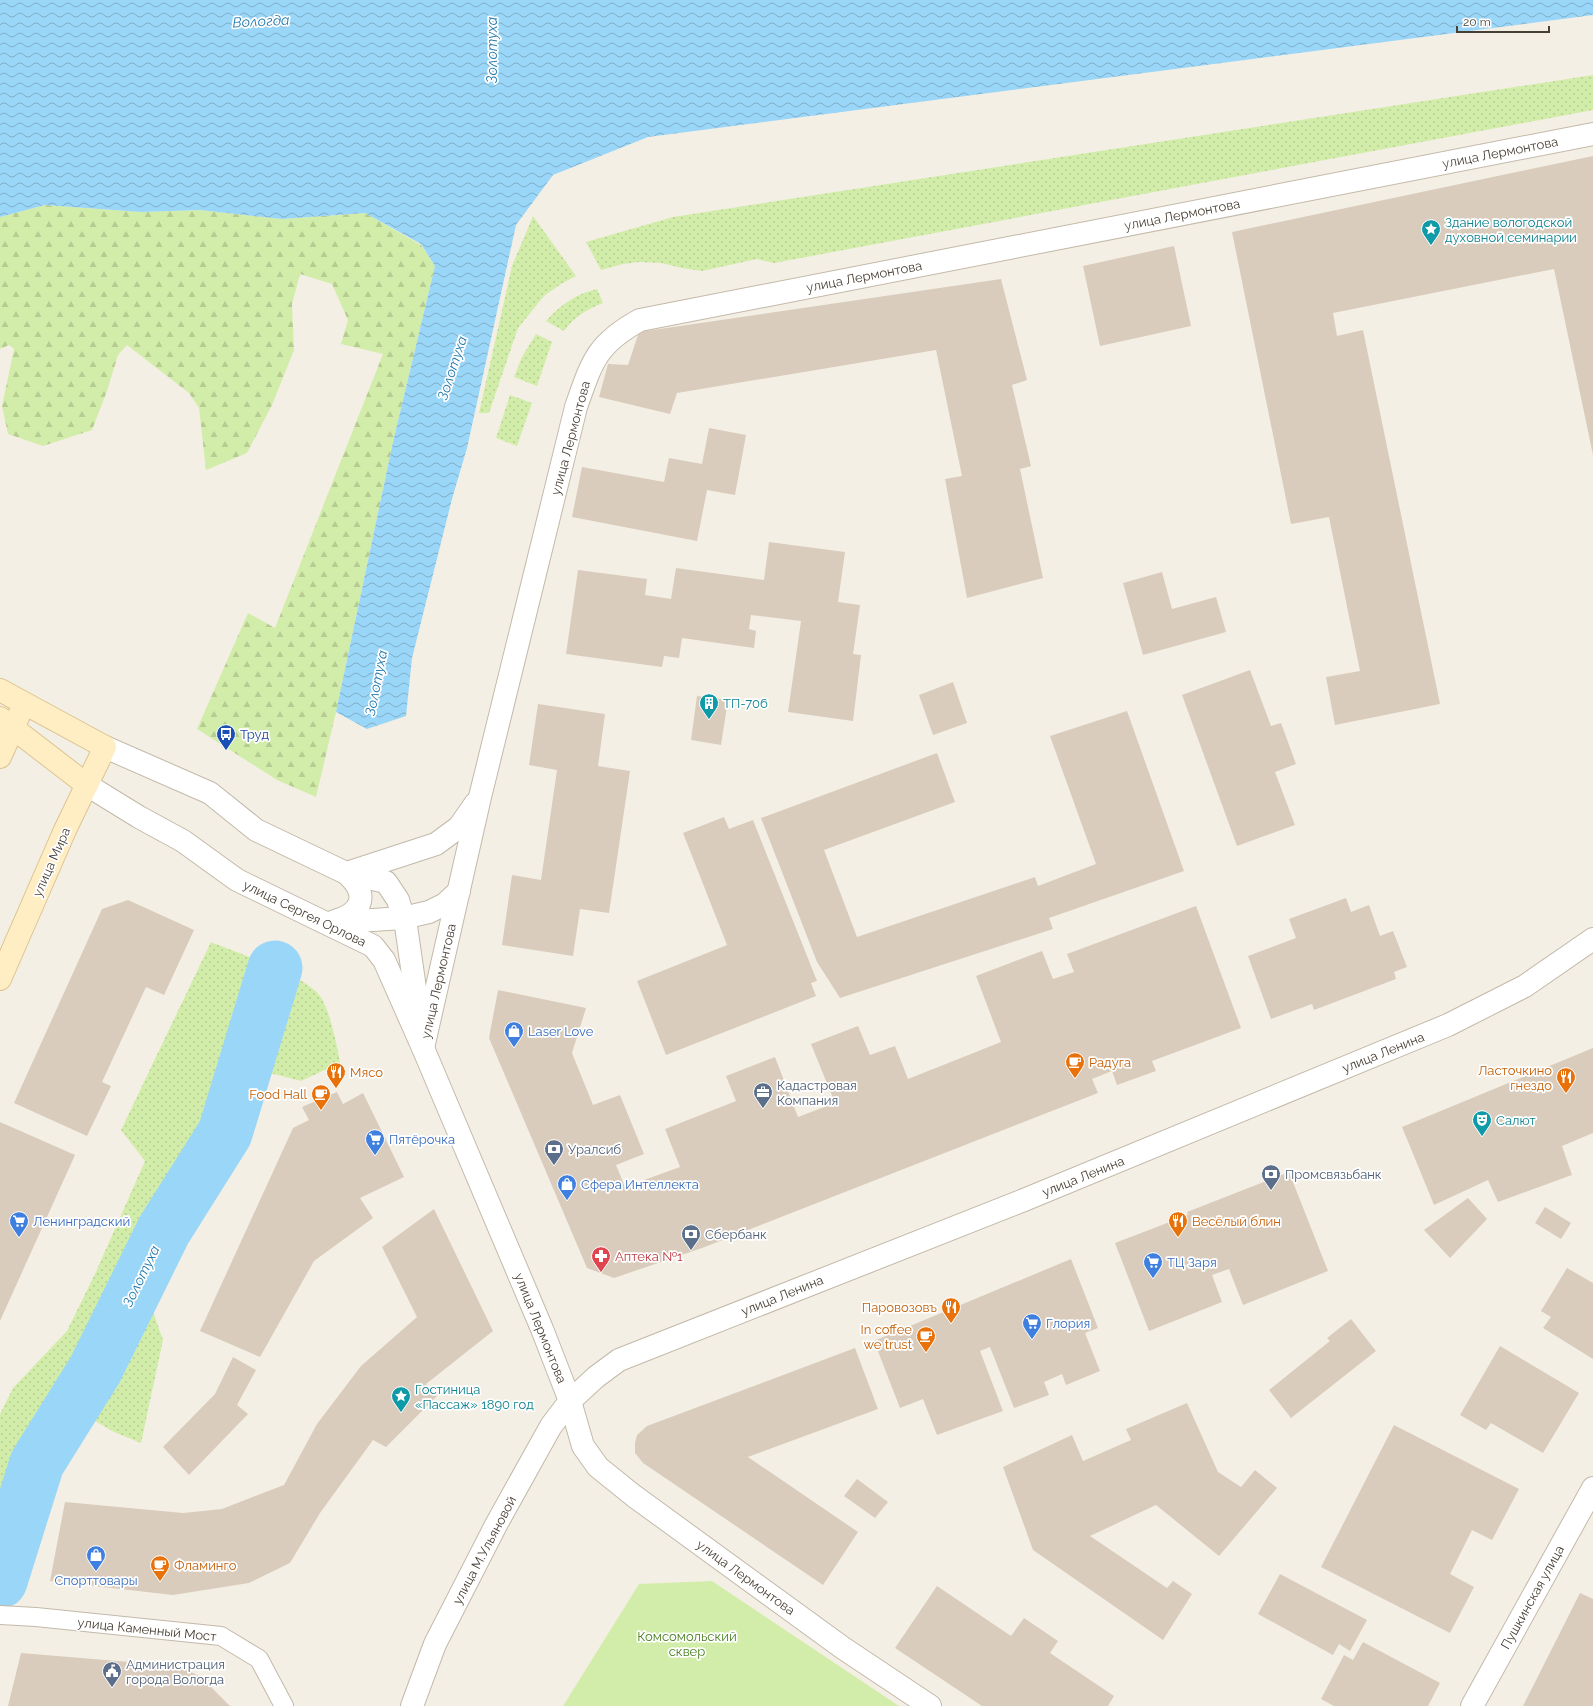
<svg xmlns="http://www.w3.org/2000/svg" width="1593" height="1706" font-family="Raleway,sans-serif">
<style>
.grass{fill:url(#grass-dots)}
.forest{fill:url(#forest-firs)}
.park{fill:#d2eda9}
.water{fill:url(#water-waves)}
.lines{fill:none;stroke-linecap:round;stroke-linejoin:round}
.river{stroke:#9ad6f8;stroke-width:55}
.building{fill:#daccbc}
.pedestrian-casing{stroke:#c3b9a9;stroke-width:20}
.minor-casing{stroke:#c3b9a9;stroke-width:24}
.secondary-casing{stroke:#dcc491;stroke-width:24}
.pedestrian{stroke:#fff;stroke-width:18}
.minor{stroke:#fff;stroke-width:22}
.secondary{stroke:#ffeec4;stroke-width:22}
.labels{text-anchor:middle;stroke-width:3.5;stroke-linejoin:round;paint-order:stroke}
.street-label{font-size:13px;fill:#473e34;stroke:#fff}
.culture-label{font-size:13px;fill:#0d838f;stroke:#fff;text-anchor:start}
.transit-label{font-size:13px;fill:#164399;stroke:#fff;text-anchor:start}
.shop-label{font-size:13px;fill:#366cbe;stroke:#fff;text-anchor:start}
.food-label{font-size:13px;fill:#c56008;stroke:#fff;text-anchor:start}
.service-label{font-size:13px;fill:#4e5e75;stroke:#fff;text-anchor:start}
.health-label{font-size:13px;fill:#be3a42;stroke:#fff;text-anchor:start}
.park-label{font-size:13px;fill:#497f21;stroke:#fff}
.water-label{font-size:14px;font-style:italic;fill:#2078ad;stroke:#fff}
</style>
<defs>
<pattern id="grass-dots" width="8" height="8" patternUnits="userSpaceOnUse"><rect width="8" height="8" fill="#d2eda9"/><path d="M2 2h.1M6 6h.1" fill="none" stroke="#b6cc92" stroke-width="1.8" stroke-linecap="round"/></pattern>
<pattern id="forest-firs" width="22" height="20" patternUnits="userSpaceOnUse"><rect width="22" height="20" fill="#d2eda9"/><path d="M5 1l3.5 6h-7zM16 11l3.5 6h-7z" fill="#b6cc92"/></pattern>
<pattern id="water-waves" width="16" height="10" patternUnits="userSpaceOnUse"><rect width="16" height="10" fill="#9ad6f8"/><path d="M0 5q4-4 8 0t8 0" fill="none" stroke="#7fafca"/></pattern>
</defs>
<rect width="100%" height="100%" fill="#f4efe4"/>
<g class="grass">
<path d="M 1593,75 L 1593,110 L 774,263 L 757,259 L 702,271 L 682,268 L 661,263 L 639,262 L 623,264 L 601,270 L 586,242 L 673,217 Z"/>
<path d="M 533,216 L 576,276 L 561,284 L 544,296 L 518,328 L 489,413 L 479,413 L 512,266 Z"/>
<path d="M 597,289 L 603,303 C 586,310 575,316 564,331 L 546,321 C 560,305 576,294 597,289 Z"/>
<path d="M 536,334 L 552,342 L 537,386 L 514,377 L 522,357 Z"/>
<path d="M 510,395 L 532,403 L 517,446 L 496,438 Z"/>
<path d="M 211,942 C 237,953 305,975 320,996 C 329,1007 338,1049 340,1063 L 301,1081 L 270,1073 L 244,1113 L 219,1171 L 151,1306 L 163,1340 L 141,1443 L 114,1432 L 80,1412 L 33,1460 L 22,1497 L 12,1548 L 0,1539 L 0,1414 L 13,1388 L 67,1331 L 95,1274 L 145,1161 L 121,1130 Z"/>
</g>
<path class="forest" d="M 45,205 L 141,212 L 200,210 L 282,219 L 365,213 L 421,245 L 435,266 L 393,442 L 336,712 L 316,797 L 277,780 L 197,729 L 248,613 L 275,628 L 383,354 L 341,344 L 348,320 L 332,284 L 300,274 L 292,304 L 294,350 L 272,405 L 247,453 L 206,470 L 199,408 L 189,393 L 127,345 L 118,355 L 107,391 L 92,430 L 43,446 L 8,434 L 2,406 L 14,349 L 9,345 L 0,349 L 0,217 Z"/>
<path class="park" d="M 712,1581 L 899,1706 L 563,1706 L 639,1584 Z"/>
<path class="water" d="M 0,0 L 1593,0 L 1593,15 L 648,137 L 553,175 L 516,225 L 467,448 L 452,499 L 412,658 L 406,716 L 367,729 L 336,712 L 393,442 L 435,266 L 421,244 L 365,213 L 282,219 L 200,210 L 141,212 L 45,205 L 0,217 Z"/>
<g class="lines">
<path class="river" d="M 0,1581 L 37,1463 L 95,1370 L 164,1230 L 225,1133 L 275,968"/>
</g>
<g class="building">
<path d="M 1593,156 L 1593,455 L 1554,269 L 1333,313 L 1337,336 L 1363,330 L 1440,704 L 1335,725 L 1326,677 L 1360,671 L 1329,517 L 1291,524 L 1232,232 Z"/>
<path d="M 1174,246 L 1191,326 L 1100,346 L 1083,266 Z"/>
<path d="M 1001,279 L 1027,380 L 1012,385 L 1031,466 L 1020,469 L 1043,578 L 967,598 L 945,479 L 962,476 L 936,350 L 677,393 L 670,414 L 599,397 L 608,364 L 628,365 L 639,332 Z"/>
<path d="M 709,428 L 746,435 L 735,495 L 707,490 L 697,541 L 572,517 L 582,467 L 664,482 L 669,458 L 702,464 Z"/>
<path d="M 769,542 L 845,552 L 838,602 L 860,605 L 853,654 L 861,655 L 853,721 L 788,712 L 801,621 L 751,615 L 749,629 L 756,631 L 754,648 L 682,638 L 679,658 L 664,656 L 662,667 L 566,654 L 578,570 L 647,579 L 645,595 L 671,599 L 676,568 L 764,580 Z"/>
<path d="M 1162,572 L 1172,609 L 1216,597 L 1226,632 L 1143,655 L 1123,583 Z"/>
<path d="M 1250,670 L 1271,726 L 1281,723 L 1296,764 L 1275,772 L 1295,825 L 1237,846 L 1182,695 Z"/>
<path d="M 953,682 L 967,723 L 933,735 L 919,695 Z"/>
<path d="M 697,696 L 728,700 L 721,745 L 691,740 Z"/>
<path d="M 538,704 L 605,714 L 598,766 L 630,771 L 609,913 L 580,909 L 573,956 L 502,945 L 512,875 L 541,880 L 557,770 L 529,765 Z"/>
<path d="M 1127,711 L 1184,871 L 1049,918 L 1053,929 L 840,998 L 817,962 L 761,818 L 937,753 L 955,802 L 824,850 L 857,937 L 1035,877 L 1038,886 L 1096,864 L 1050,736 Z"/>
<path d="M 724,817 L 729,829 L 753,820 L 817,981 L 811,983 L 816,996 L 666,1055 L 637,981 L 727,945 L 683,833 Z"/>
<path d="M 1346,898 L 1351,912 L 1369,905 L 1380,936 L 1393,931 L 1407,967 L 1394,972 L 1396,979 L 1314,1010 L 1312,1004 L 1271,1019 L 1248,956 L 1296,938 L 1289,919 Z"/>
<path d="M 128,900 L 194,930 L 164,995 L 146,987 L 102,1082 L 111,1086 L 87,1136 L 14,1103 L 102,909 Z"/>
<path d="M 1196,906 L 1241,1028 L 1152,1061 L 1156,1071 L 1117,1085 L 1112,1071 L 1092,1079 L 1098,1093 L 702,1248 L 614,1278 L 587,1268 L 489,1038 L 498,990 L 586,1008 L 572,1053 L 593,1105 L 620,1095 L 644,1154 L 616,1165 L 625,1187 L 680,1167 L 665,1129 L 736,1101 L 726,1076 L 775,1057 L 798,1117 L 819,1109 L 835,1103 L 811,1044 L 858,1026 L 870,1055 L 895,1046 L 908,1079 L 1001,1042 L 976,976 L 1042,951 L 1053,979 L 1074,972 L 1067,954 Z"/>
<path d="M 1593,1048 L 1593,1133 L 1562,1146 L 1572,1175 L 1498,1202 L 1488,1180 L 1434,1205 L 1402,1127 Z"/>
<path d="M 337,1092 L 343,1104 L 363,1093 L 404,1177 L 360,1198 L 373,1218 L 314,1261 L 260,1357 L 200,1331 L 293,1128 L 309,1120 L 302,1107 Z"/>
<path d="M 0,1122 L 75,1155 L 0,1321 Z"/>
<path d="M 1289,1172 L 1328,1271 L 1243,1305 L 1229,1269 L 1212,1275 L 1222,1302 L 1149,1331 L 1115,1243 L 1188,1215 L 1187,1212 Z"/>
<path d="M 1468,1198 L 1487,1219 L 1450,1258 L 1424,1230 Z"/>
<path d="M 1545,1207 L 1571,1223 L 1561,1239 L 1535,1223 Z"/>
<path d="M 434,1209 L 493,1331 L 426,1384 L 437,1396 L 386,1447 L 373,1440 L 320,1513 L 290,1563 L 249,1583 L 173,1595 L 50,1581 L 65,1502 L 183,1513 L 222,1509 L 284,1485 L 317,1424 L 361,1366 L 417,1317 L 382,1247 Z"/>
<path d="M 1071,1259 L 1098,1328 L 1085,1333 L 1100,1371 L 1066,1385 L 1062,1374 L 1044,1382 L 1049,1395 L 1014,1408 L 990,1347 L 980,1351 L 1003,1411 L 937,1435 L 923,1399 L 900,1408 L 874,1341 Z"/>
<path d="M 1567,1268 L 1593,1283 L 1593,1359 L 1543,1328 L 1551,1317 L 1541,1311 Z"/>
<path d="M 1351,1319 L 1376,1351 L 1291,1418 L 1269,1390 L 1330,1341 L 1327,1338 Z"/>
<path d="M 1500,1346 L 1579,1393 L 1543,1453 L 1491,1423 L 1486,1430 L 1460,1415 Z"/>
<path d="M 855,1348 L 878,1409 L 748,1457 L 858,1532 L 823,1585 L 643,1463 L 635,1453 L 635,1443 L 637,1435 L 647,1426 Z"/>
<path d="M 233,1357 L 256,1370 L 237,1405 L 248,1414 L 189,1475 L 163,1447 L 215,1394 Z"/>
<path d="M 1187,1403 L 1218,1472 L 1241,1487 L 1255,1470 L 1277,1488 L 1219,1556 L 1156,1505 L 1090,1536 L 1167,1588 L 1173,1581 L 1192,1594 L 1163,1640 L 1033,1550 L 1003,1467 L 1072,1435 L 1083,1461 L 1131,1440 L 1126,1429 Z"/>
<path d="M 1394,1425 L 1519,1489 L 1492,1540 L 1472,1530 L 1450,1574 L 1474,1587 L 1450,1633 L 1321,1567 Z"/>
<path d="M 857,1479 L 888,1502 L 875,1518 L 844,1496 Z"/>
<path d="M 1280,1574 L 1367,1620 L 1350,1651 L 1339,1644 L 1333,1655 L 1258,1614 Z"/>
<path d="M 937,1586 L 1011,1636 L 1024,1618 L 1058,1641 L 1050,1653 L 1114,1696 L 1108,1706 L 982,1706 L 895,1648 Z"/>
<path d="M 1580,1593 L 1593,1599 L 1593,1706 L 1523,1706 Z"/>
<path d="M 1363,1642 L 1440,1683 L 1428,1706 L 1334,1706 L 1321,1699 L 1344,1655 L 1353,1660 Z"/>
<path d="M 21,1653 L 154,1664 L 184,1668 L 202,1678 L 230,1706 L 8,1706 Z"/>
</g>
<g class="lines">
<defs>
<path id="pedestrian" d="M 0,1615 L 36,1617 L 221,1636 L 259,1659 L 284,1706"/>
<g id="minor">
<path d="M 105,747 L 210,793 L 256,830 L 346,873 L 386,882 L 398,900 L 406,926 L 420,1023"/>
<path d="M 87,785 L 139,817 L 183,841 L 237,880 L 373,946 L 384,960 L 423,1048 L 542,1329 L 570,1401 L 583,1446 L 598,1467 L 634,1496 L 843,1648 L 930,1706"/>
<path d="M 347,873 L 436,844 L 459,827 L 475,804"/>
<path d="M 335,921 C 364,912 369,894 346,873"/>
<path d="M 327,923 L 403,918 L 429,912 L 445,904 L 459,891"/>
<path d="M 423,1048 L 480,797 L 576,407 C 592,362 596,344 640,320 L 1593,134"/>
<path d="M 412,1706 L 435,1644 L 497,1523 L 551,1426 L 570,1401 L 596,1377 L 619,1360 L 1024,1200 L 1448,1025 L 1525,986 L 1593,939"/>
<path d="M 1472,1706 L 1593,1488"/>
</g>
<g id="secondary">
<path d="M 0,690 L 105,747 L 65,830 L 0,979"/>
<path d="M 0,718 L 87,785"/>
<path d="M 0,757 L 19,715"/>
</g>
</defs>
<use href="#pedestrian" class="pedestrian-casing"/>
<use href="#minor" class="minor-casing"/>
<use href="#secondary" class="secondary-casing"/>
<use href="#pedestrian" class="pedestrian"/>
<use href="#minor" class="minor"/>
<use href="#secondary" class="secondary"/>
</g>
<defs>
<symbol id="sight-pin" viewBox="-11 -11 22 30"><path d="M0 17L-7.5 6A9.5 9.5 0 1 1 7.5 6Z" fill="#0f9aa8" stroke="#fff"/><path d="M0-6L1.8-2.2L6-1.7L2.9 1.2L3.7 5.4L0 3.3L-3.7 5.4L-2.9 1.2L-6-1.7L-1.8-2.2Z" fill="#fff"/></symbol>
<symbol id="building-pin" viewBox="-11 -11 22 30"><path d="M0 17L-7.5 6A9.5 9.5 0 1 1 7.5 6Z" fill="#0f9aa8" stroke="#fff"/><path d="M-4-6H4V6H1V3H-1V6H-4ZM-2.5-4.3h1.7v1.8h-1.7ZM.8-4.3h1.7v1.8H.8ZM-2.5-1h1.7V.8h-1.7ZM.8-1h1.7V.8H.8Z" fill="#fff"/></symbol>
<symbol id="bus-pin" viewBox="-11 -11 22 30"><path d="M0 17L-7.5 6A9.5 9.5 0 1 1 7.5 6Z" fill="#1a4fb4" stroke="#fff"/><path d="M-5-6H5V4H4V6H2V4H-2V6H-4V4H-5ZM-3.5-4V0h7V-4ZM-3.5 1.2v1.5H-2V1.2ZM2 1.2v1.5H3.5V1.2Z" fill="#fff"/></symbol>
<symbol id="shop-pin" viewBox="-11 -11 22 30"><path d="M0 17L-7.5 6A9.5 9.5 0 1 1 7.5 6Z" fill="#3f7fe0" stroke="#fff"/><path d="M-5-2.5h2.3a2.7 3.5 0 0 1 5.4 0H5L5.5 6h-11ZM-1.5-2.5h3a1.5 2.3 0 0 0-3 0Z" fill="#fff"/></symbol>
<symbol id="cafe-pin" viewBox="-11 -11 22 30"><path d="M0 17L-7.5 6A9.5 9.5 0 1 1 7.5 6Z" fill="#e8710a" stroke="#fff"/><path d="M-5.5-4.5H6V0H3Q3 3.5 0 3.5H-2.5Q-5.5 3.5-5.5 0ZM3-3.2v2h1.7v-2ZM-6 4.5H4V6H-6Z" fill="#fff"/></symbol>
<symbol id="restaurant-pin" viewBox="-11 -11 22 30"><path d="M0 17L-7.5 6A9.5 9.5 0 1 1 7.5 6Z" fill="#e8710a" stroke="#fff"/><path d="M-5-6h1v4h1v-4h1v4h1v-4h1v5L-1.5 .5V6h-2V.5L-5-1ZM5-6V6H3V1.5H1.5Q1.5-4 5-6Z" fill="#fff"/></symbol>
<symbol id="office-pin" viewBox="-11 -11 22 30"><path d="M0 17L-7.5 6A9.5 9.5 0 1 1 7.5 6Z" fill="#5c6f8a" stroke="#fff"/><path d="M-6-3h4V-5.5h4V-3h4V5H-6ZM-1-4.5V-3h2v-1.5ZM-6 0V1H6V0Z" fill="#fff"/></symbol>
<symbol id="theatre-pin" viewBox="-11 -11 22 30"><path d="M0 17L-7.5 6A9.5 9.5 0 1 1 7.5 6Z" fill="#0f9aa8" stroke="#fff"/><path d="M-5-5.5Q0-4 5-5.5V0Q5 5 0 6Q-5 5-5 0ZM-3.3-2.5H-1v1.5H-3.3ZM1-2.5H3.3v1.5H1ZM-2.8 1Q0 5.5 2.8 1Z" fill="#fff"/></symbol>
<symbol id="supermarket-pin" viewBox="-11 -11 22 30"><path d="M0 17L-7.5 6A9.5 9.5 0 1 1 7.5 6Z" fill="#3f7fe0" stroke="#fff"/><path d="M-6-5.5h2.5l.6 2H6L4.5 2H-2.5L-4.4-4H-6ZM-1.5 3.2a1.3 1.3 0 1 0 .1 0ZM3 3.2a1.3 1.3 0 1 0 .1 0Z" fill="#fff"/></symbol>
<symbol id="bank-pin" viewBox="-11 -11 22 30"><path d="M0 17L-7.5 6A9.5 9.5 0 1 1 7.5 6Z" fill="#5c6f8a" stroke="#fff"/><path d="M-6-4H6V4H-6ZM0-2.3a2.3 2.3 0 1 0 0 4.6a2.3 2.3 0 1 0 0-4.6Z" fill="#fff"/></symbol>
<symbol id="pharmacy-pin" viewBox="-11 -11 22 30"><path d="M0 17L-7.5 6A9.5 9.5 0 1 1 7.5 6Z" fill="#e0444e" stroke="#fff"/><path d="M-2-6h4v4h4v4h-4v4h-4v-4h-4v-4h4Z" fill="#fff"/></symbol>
<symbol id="civic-pin" viewBox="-11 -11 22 30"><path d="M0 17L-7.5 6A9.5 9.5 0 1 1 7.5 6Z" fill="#5c6f8a" stroke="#fff"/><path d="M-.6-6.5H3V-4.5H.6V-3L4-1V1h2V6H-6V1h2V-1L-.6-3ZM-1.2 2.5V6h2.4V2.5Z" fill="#fff"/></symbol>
</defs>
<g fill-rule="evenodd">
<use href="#sight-pin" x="1420" y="218" width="22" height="30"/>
<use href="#building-pin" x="698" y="692" width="22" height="30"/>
<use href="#bus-pin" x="215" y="723" width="22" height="30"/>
<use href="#shop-pin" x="503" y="1020" width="22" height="30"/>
<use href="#cafe-pin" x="1064" y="1051" width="22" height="30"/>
<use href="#restaurant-pin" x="325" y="1061" width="22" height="30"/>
<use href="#restaurant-pin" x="1555" y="1066" width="22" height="30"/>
<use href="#office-pin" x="752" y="1081" width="22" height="30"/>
<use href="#cafe-pin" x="310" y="1083" width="22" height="30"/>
<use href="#theatre-pin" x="1471" y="1109" width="22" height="30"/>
<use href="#supermarket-pin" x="364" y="1128" width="22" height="30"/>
<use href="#bank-pin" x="543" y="1138" width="22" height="30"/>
<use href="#bank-pin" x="1260" y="1163" width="22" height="30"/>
<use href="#shop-pin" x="556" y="1173" width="22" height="30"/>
<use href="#supermarket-pin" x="8" y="1210" width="22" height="30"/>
<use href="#restaurant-pin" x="1167" y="1210" width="22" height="30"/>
<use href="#bank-pin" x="680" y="1223" width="22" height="30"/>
<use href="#pharmacy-pin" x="590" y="1245" width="22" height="30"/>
<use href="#supermarket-pin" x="1142" y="1251" width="22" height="30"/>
<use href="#restaurant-pin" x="940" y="1296" width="22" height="30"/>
<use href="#supermarket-pin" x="1021" y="1312" width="22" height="30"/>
<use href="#cafe-pin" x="915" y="1325" width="22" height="30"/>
<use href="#sight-pin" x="390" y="1385" width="22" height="30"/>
<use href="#shop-pin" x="85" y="1544" width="22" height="30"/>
<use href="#cafe-pin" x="149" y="1554" width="22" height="30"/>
<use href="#civic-pin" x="101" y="1660" width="22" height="30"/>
</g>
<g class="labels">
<g class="street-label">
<text transform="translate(1500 152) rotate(-11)" y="5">улица Лермонтова</text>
<text transform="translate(1182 214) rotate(-11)" y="5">улица Лермонтова</text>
<text transform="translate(864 276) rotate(-11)" y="5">улица Лермонтова</text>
<text transform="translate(570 438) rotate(-75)" y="5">улица Лермонтова</text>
<text transform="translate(51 862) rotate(-66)" y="5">улица Мира</text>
<text transform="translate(305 913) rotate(26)" y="5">улица Сергея Орлова</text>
<text transform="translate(438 981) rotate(-77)" y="5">улица Лермонтова</text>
<text transform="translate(1383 1052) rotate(-22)" y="5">улица Ленина</text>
<text transform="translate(1083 1176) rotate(-22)" y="5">улица Ленина</text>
<text transform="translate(782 1295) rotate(-22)" y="5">улица Ленина</text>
<text transform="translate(541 1328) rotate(68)" y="5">улица Лермонтова</text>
<text transform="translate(484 1550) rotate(-62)" y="5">улица М.Ульяновой</text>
<text transform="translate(746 1577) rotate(36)" y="5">улица Лермонтова</text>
<text transform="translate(1532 1597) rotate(-61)" y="5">Пушкинская улица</text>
<text transform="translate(147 1629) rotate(6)" y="5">улица Каменный Мост</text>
</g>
<g class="culture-label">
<text x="1445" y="227">Здание вологодской<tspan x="1445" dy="15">духовной семинарии</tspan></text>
<text x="723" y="708">ТП-706</text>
<text x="1496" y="1125">Салют</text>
<text x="415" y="1394">Гостиница<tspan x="415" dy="15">«Пассаж» 1890 год</tspan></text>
</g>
<g class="transit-label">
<text x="240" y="739">Труд</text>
</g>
<g class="shop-label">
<text x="528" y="1036">Laser Love</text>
<text x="389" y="1144">Пятёрочка</text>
<text x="581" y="1189">Сфера Интеллекта</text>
<text x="33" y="1226">Ленинградский</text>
<text x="1167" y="1267">ТЦ Заря</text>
<text x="1046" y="1328">Глория</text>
<text x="96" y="1585" text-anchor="middle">Спорттовары</text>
</g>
<g class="food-label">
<text x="1089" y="1067">Радуга</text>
<text x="1552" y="1075" text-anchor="end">Ласточкино<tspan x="1552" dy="15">гнездо</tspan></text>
<text x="350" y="1077">Мясо</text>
<text x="307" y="1099" text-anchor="end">Food Hall</text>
<text x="1192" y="1226">Весёлый блин</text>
<text x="937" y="1312" text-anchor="end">Паровозовъ</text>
<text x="912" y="1334" text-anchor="end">In coffee<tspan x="912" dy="15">we trust</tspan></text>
<text x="174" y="1570">Фламинго</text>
</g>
<g class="service-label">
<text x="777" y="1090">Кадастровая<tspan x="777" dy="15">Компания</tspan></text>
<text x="568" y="1154">Уралсиб</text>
<text x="1285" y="1179">Промсвязьбанк</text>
<text x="705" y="1239">Сбербанк</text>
<text x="126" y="1669">Администрация<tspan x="126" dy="15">города Вологда</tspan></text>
</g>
<g class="health-label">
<text x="615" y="1261">Аптека №1</text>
</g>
<g class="park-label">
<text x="687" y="1641">Комсомольский<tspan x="687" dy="15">сквер</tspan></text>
</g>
<g class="water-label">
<text transform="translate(261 21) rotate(-3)" y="5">Вологда</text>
<text transform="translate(492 50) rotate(-90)" y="5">Золотуха</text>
<text transform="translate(452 368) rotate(-72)" y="5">Золотуха</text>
<text transform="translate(376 683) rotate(-79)" y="5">Золотуха</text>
<text transform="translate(141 1276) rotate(-64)" y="5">Золотуха</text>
</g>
</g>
<path d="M1457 26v6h92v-6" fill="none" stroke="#473e34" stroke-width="2"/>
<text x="1463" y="26" font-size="12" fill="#473e34" stroke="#ffffff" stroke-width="3" paint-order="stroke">20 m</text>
</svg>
